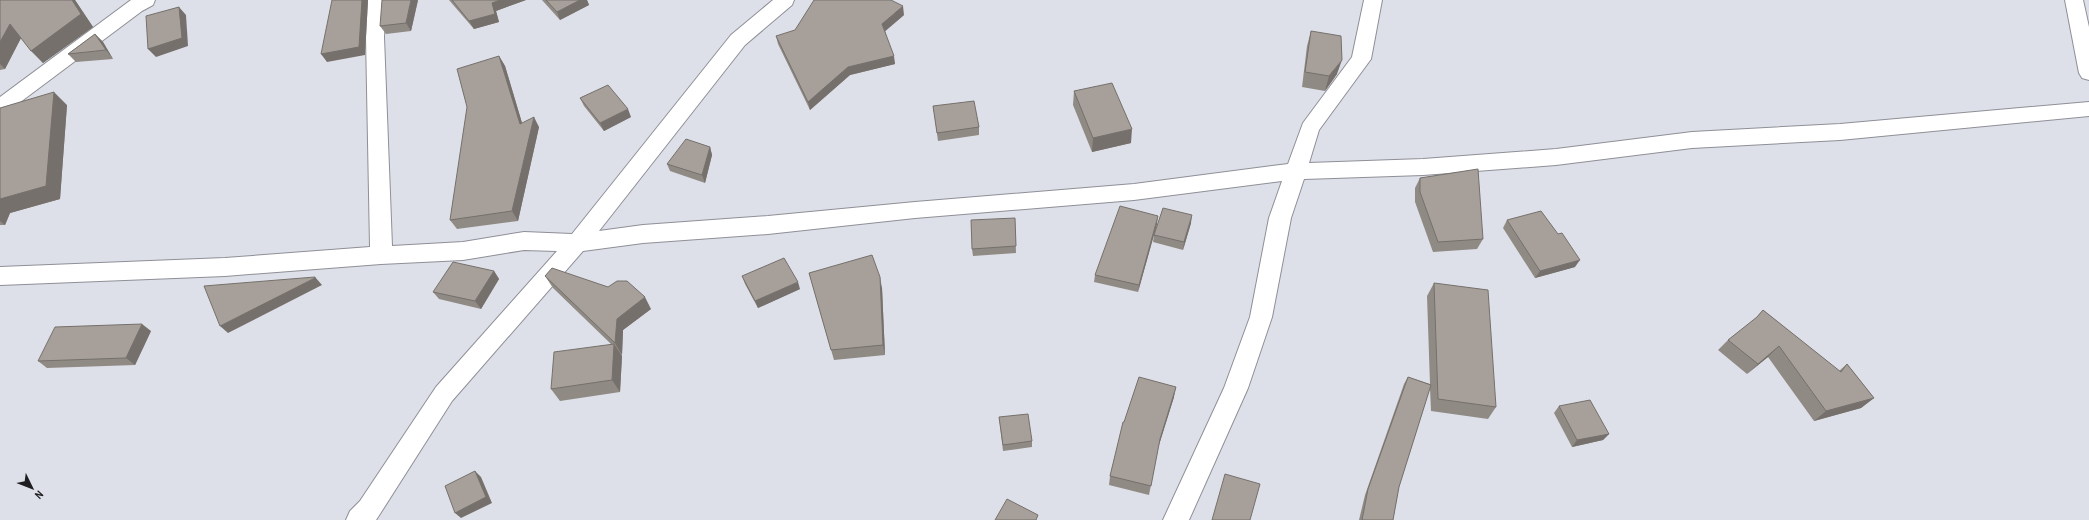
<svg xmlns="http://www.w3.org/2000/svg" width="2089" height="520" font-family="'Archivo Narrow',sans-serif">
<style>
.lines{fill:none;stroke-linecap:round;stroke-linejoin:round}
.minor-casing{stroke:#8e8f97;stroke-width:2}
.minor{fill:#fff;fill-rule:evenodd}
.wall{fill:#908a84}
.shaded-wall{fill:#75706c}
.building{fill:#a7a09a;stroke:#75706c}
</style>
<rect width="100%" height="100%" fill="#dee0e9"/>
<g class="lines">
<defs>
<g id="minor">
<path d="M 131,0 L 155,0 L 153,5 L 142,11 L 7,112 L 0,114 L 0,97 Z"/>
<path d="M 368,0 L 386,0 L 384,37 L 392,246 L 463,242 L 524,232 L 572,234 L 731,35 L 773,0 L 794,0 L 792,5 L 745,45 L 599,231 L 643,225 L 768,216 L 915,202 L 1134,184 L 1288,164 L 1303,123 L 1352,57 L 1364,0 L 1382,0 L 1371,59 L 1319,130 L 1309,163 L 1423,159 L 1556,149 L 1692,132 L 1840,124 L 2089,102 L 2089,116 L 1840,140 L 1692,148 L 1556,165 L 1423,175 L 1304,179 L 1291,218 L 1272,317 L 1248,388 L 1189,520 L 1163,520 L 1224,388 L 1250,317 L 1269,218 L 1282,181 L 1134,200 L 915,218 L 768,234 L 643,243 L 583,251 L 452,401 L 378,517 L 376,520 L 346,520 L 350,511 L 360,501 L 436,387 L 557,251 L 524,250 L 463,260 L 381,264 L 225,276 L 0,285 L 0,267 L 225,258 L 370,247 L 366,37 Z"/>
<path d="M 2065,0 L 2083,0 L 2089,27 L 2089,80 L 2082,78 L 2079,73 Z"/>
</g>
</defs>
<use href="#minor" class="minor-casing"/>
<use href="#minor" class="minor"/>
</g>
<g class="wall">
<path d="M 0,0 L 75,0 L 93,27 L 43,63 L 21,38 L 5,69 L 0,70 Z"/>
<path d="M 418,0 L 411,31 L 386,34 L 380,26 Z"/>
<path d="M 449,0 L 526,0 L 496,11 L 499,22 L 474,29 Z"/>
<path d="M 542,0 L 587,0 L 589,5 L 560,20 Z"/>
<path d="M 904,15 L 885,31 L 895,64 L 850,75 L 810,110 L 778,44 L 776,36 Z"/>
<path d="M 1311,31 L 1337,74 L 1325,91 L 1302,87 L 1307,46 Z"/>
<path d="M 95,34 L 103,42 L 113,59 L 76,62 L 68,54 Z"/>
<path d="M 499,56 L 505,66 L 522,123 L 539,127 L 518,221 L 457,229 L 450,220 Z"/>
<path d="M 1074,91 L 1131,143 L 1092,152 L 1073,105 Z"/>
<path d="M 580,98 L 631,117 L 604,131 L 584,106 Z"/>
<path d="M 67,105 L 60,199 L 10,213 L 5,225 L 0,225 L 0,108 Z"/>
<path d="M 933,106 L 979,127 L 979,135 L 938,141 Z"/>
<path d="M 710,147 L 712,155 L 705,183 L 670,171 L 667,164 Z"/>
<path d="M 1420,178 L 1483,239 L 1477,249 L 1433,252 L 1415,202 L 1415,188 Z"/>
<path d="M 1015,218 L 1016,253 L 973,256 L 972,249 Z"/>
<path d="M 1507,220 L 1575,267 L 1535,278 L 1503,228 Z"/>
<path d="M 1191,223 L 1183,250 L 1153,242 L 1154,235 Z"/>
<path d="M 1157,224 L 1138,292 L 1094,282 L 1095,275 Z"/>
<path d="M 494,271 L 499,279 L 481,309 L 439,299 L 433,292 Z"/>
<path d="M 809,273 L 882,288 L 885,355 L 834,360 Z"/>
<path d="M 545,276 L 651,309 L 623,330 L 622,355 L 620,353 L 622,356 L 620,392 L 560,401 L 551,389 L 611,344 L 553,288 Z"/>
<path d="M 742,276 L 800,289 L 758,308 L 745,284 Z"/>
<path d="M 1434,283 L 1496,407 L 1488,419 L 1431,411 L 1430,388 L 1399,487 L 1393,520 L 1359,520 L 1365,495 L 1404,384 L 1408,377 L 1430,384 L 1427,296 Z"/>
<path d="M 1763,310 L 1839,371 L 1847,364 L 1874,398 L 1861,408 L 1814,421 L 1768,357 L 1747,374 L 1718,350 L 1728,340 L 1754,320 Z"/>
<path d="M 151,331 L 135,365 L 47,368 L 38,361 Z"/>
<path d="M 1174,397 L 1158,448 L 1149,495 L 1109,485 L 1110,476 L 1124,422 Z"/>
<path d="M 1559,406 L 1609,434 L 1603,440 L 1572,447 L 1554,413 Z"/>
<path d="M 999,417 L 1032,441 L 1032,447 L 1003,451 Z"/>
</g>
<g class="shaded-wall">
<path d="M 72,0 L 75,0 L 93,27 L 43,63 L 31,51 Z"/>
<path d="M 362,0 L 368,0 L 365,55 L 327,62 L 321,54 Z"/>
<path d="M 411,0 L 418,0 L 411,31 L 406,23 Z"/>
<path d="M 500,0 L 526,0 L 496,11 L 499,22 L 474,29 L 469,21 L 492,3 Z"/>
<path d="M 580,0 L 587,0 L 589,5 L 560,20 L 557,12 Z"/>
<path d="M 903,6 L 904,15 L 883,33 L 882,24 Z"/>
<path d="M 179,7 L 186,15 L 188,46 L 156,57 L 148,49 Z"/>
<path d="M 10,24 L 22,36 L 5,69 L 0,64 L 0,42 Z"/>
<path d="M 95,34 L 103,42 L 113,59 L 106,50 Z"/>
<path d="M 499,56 L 505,66 L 525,133 L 520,124 Z"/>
<path d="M 894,56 L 895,64 L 850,75 L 810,110 L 808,102 L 848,67 Z"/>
<path d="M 1342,60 L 1337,74 L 1325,91 L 1329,76 Z"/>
<path d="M 54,92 L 67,105 L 60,199 L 10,213 L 5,225 L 0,221 L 0,199 Z"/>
<path d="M 628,109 L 631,117 L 604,131 L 600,123 Z"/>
<path d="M 534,117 L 539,127 L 518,221 L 512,211 Z"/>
<path d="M 1132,129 L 1131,143 L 1092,152 L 1093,138 Z"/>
<path d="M 710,147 L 712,155 L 705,183 L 702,175 Z"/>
<path d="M 1192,215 L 1191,223 L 1183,250 L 1184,242 Z"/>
<path d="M 1158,216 L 1157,224 L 1138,292 L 1139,285 Z"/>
<path d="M 1580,260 L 1575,267 L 1535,278 L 1540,271 Z"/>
<path d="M 494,271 L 499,279 L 481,309 L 475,301 Z"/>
<path d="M 315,277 L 322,285 L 228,333 L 220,326 Z"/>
<path d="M 880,277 L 882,288 L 885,355 L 883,345 Z"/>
<path d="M 798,282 L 800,289 L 758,308 L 755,301 Z"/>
<path d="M 645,297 L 651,309 L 623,330 L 622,355 L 615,343 L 617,319 Z"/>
<path d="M 142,324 L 151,331 L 135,365 L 126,358 Z"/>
<path d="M 614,344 L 622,356 L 620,392 L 612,380 Z"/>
<path d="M 1779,346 L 1768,357 L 1747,374 L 1758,364 Z"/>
<path d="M 1176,387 L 1174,397 L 1158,448 L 1149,495 L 1160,439 Z"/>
<path d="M 1874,398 L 1861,408 L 1814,421 L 1826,411 Z"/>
<path d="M 1609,434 L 1603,440 L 1572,447 L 1577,440 Z"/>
<path d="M 475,471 L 481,477 L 492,503 L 461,518 L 455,513 Z"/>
</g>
<g class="building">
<path d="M 0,0 L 72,0 L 81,14 L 31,51 L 10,24 L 0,42 Z"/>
<path d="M 332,0 L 362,0 L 359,47 L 321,54 Z"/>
<path d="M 382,0 L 411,0 L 406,23 L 380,26 Z"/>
<path d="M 452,0 L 500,0 L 492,3 L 495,14 L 469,21 Z"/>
<path d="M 546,0 L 580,0 L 557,12 Z"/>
<path d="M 814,0 L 891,0 L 903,6 L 882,24 L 894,56 L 848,67 L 808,102 L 776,36 L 795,30 Z"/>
<path d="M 179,7 L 182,38 L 148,49 L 146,16 Z"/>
<path d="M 1311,31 L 1341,36 L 1342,60 L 1329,76 L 1305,72 Z"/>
<path d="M 95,34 L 106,50 L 68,54 Z"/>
<path d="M 499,56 L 520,124 L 534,117 L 512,211 L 450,220 L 467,107 L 457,69 Z"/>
<path d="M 1112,83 L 1132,129 L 1093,138 L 1074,91 Z"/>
<path d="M 608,85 L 628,109 L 600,123 L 580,98 Z"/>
<path d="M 54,92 L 46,186 L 0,199 L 0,108 Z"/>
<path d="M 974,101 L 979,127 L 937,133 L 933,106 Z"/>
<path d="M 686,139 L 710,147 L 702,175 L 667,164 Z"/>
<path d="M 1478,169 L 1483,239 L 1438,242 L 1420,192 L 1420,178 Z"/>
<path d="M 1120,206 L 1158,216 L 1139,285 L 1095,275 Z"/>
<path d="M 1163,208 L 1192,215 L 1184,242 L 1154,235 Z"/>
<path d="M 1541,211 L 1558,234 L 1562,233 L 1580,260 L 1540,271 L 1507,220 Z"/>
<path d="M 1015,218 L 1016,246 L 972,249 L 971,220 Z"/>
<path d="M 872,255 L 880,277 L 883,345 L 831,350 L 809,273 Z"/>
<path d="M 784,258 L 798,282 L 755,301 L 742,276 Z"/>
<path d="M 453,262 L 494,271 L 475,301 L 433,292 Z"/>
<path d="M 552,268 L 608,287 L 617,281 L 627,281 L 645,297 L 617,319 L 615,343 L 545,276 Z"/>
<path d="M 315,277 L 315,278 L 220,326 L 204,286 Z"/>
<path d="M 1434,283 L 1488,290 L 1496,407 L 1438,399 Z"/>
<path d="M 1763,310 L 1841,372 L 1847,364 L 1874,398 L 1826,411 L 1779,346 L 1758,364 L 1728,340 L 1757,317 Z"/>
<path d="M 142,324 L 126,358 L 38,361 L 55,327 Z"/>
<path d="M 614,344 L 612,380 L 551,389 L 554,352 Z"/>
<path d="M 1139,377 L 1176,387 L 1160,439 L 1151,486 L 1110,476 L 1123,422 L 1124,422 Z"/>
<path d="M 1408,377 L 1431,385 L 1399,487 L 1393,520 L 1362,520 L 1368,489 Z"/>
<path d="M 1590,400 L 1609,434 L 1577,440 L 1559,406 Z"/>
<path d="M 1028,414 L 1032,441 L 1003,445 L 999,417 Z"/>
<path d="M 475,471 L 486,497 L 455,513 L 445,486 Z"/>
<path d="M 1225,474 L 1260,484 L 1250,520 L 1212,520 Z"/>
<path d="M 1007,499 L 1038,515 L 1036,520 L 995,520 Z"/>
</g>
<g transform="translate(32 488) rotate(133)" stroke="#dee0e9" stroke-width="3" paint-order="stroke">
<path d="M0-3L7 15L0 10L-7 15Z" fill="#1e1e21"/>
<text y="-6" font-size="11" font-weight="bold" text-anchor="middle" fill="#1e1e21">N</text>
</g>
</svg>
